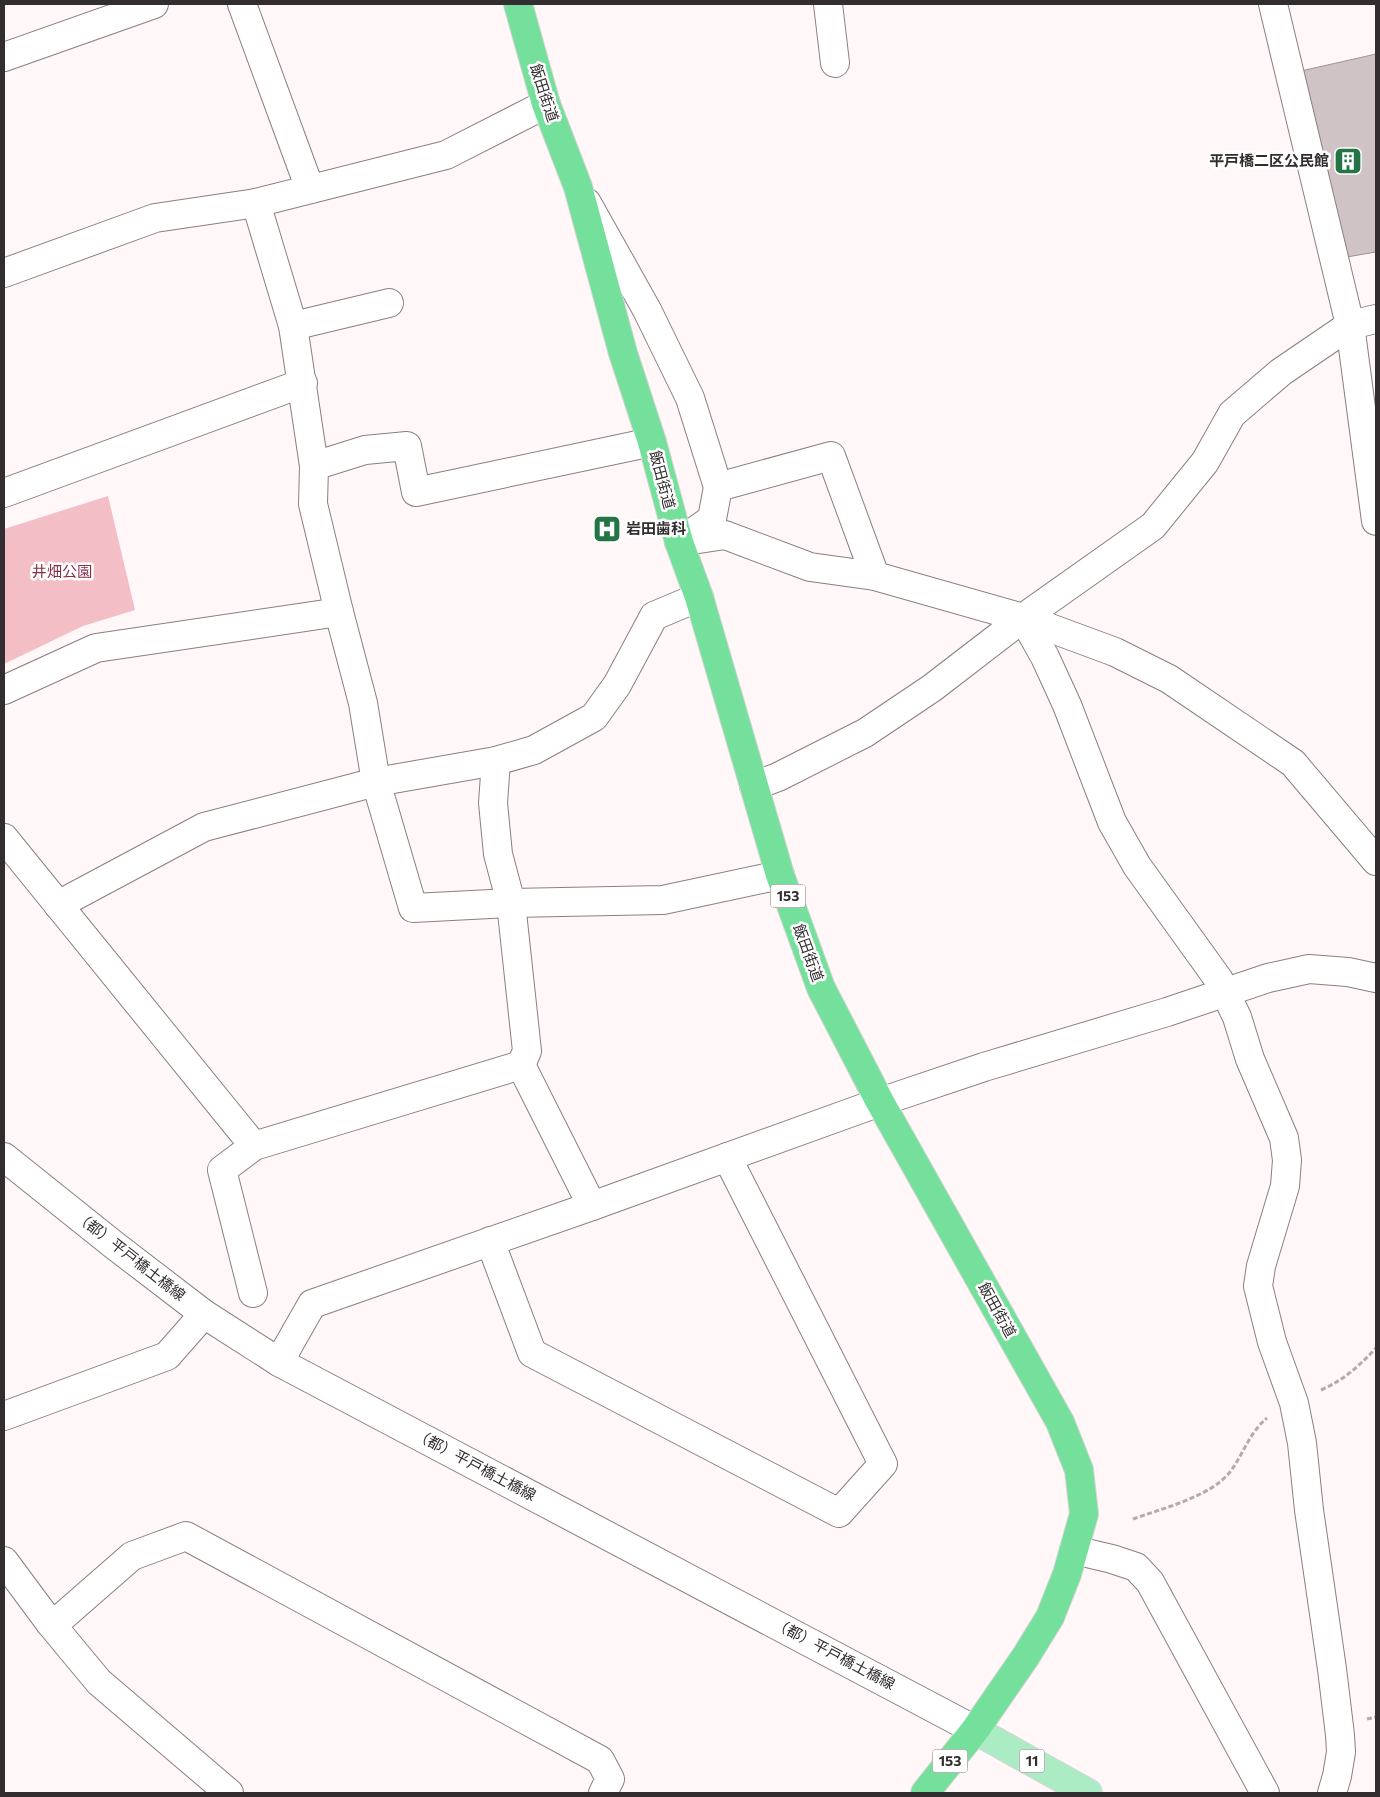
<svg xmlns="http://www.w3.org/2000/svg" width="1380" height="1797" font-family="Commissioner,'Noto Sans JP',sans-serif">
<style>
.green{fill:#f3bec6}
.building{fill:#d0c3c5;stroke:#9e9294}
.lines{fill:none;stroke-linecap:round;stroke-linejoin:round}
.minor-casing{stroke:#8b7f80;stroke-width:30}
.major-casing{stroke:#d6d5d5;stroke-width:30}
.highway-casing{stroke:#d6d5d5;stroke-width:30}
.path{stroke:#b2abac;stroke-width:3;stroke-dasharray:5 2.5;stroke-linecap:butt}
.minor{stroke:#fff;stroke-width:28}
.major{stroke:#acecc4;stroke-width:28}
.highway{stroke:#75e09c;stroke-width:28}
.labels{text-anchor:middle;stroke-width:5;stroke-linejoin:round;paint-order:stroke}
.shield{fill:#fff;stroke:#706c6d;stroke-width:1}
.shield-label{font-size:14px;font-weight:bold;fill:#322d2e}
.street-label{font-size:15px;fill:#322d2e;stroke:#fff}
.poi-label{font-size:15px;font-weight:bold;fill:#322d2e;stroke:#fff;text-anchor:end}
.park-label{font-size:15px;fill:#872e45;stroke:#fff}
</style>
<rect width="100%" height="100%" fill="#fff7f8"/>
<path class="green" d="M 108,496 L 135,610 L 83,626 L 4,664 L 4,529 Z"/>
<path class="building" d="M 1376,54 L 1376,252 L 1341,258 L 1301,71 Z"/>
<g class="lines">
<defs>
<g id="minor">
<path d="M 242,4 L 310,189"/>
<path d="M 828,4 L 835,63"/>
<path d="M 1273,4 L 1350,325 L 1376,521"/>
<path d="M 4,57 L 154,4"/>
<path d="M 256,203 L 446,155 L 546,104"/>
<path d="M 587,203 L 647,310 L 690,398 L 718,487 L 712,519 L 682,540"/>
<path d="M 4,273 L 155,218 L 256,203 L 293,326 L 314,466 L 313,504 L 339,612 L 363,703 L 376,782 L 204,827 L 58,905"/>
<path d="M 293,326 L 389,303"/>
<path d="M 314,466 L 365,450 L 407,446 L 416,492 L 652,442"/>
<path d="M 718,487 L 831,456 L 875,576"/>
<path d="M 4,493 L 303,383"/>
<path d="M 679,542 L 725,535 L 810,567 L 875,576 L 1023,618 L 1115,652 L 1169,679 L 1293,763 L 1376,861"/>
<path d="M 699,597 L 654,616 L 617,685 L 594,717 L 534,750 L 496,761 L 376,782 L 413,908 L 511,903 L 663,900 L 780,875"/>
<path d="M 1023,618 L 1045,657 L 1067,705 L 1112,822 L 1137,866 L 1219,980 L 1237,1017 L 1250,1059 L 1284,1138 L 1287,1160 L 1285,1186 L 1261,1266 L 1258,1286 L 1272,1342 L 1294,1403 L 1302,1443 L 1309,1510 L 1332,1669 L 1340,1735 L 1341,1752 L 1337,1776 L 1332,1793"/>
<path d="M 4,690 L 96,648 L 339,612"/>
<path d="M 754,786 L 778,777 L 865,733 L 932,688 L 1023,618 L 1153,526 L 1205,462 L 1232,414 L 1281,372 L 1350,325 L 1376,319"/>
<path d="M 4,838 L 254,1146"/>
<path d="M 521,1065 L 592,1206"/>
<path d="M 4,1157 L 114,1245 L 204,1314 L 279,1362 L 975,1730"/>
<path d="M 490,1241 L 532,1353 L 839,1513 L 883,1464 L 727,1157"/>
<path d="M 253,1293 L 222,1170 L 254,1146 L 521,1065 L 527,1051 L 511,903 L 498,854 L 493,803 L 496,761"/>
<path d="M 279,1362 L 312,1304 L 592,1206 L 880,1102 L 984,1067 L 1167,1012 L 1268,978 L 1309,969 L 1348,972 L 1376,978"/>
<path d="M 4,1416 L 167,1356 L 204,1314"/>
<path d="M 1074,1550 L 1112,1559 L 1136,1567 L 1150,1582 L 1265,1793"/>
<path d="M 4,1561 L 50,1623 L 99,1682 L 229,1793"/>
<path d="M 50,1623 L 61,1618 L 132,1556 L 186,1536 L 600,1760 L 610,1779 L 603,1793"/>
</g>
<path id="major" d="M 975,1730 L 1088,1793"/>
<path id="highway" d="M 518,4 L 546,104 L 578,187 L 623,353 L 652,442 L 679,542 L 699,597 L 780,875 L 821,988 L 880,1102 L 1060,1422 L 1079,1470 L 1084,1514 L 1067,1574 L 1050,1617 L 1026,1656 L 975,1730 L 925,1793"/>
</defs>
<use href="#minor" class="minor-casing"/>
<use href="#major" class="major-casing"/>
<use href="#highway" class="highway-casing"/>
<g class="path">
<path d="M 1321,1390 C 1344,1380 1359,1366 1376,1348"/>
<path d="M 1133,1519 C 1163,1508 1210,1497 1230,1472 C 1243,1455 1249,1433 1267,1418"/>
<path d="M 1367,1719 L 1376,1717"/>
</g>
<use href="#minor" class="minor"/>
<use href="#major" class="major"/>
<use href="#highway" class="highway"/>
</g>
<defs>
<symbol id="building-square" viewBox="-11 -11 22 22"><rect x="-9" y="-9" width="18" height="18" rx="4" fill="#237546" stroke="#fff"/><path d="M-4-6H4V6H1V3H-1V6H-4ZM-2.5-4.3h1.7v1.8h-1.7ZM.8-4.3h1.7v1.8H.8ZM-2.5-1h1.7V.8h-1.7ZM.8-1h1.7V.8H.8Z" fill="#fff"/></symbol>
<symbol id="hospital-square" viewBox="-11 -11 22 22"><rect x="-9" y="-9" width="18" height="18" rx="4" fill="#237546" stroke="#fff"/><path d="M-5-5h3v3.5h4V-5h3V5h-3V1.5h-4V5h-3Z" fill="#fff"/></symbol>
</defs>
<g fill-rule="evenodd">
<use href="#building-square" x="1332" y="145" width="32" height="32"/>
<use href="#hospital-square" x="591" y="513" width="32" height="32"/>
</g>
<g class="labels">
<g class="shield">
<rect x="770.5" y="884.5" width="35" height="23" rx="4"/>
<rect x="932.5" y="1749.5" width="35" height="23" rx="4"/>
<rect x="1019.5" y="1749.5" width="25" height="23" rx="4"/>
</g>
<g class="shield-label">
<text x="788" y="901">153</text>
<text x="950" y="1766">153</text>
<text x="1032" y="1766">11</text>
</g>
<g class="street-label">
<text transform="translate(544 93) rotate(72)" y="5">飯田街道</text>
<text transform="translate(662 480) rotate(75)" y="5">飯田街道</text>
<text transform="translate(808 953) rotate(70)" y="5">飯田街道</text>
<text transform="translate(130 1256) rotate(38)" y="5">（都）平戸橋土橋線</text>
<text transform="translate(997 1310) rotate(61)" y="5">飯田街道</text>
<text transform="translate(475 1465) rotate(28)" y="5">（都）平戸橋土橋線</text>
<text transform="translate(834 1654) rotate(28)" y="5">（都）平戸橋土橋線</text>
</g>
<g class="poi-label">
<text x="1329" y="166">平戸橋二区公民館</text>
<text x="626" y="534" text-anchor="start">岩田歯科</text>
</g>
<g class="park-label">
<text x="62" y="577">井畑公園</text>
</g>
</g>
<rect width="1380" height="1797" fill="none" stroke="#322d2e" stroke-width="10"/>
</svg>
